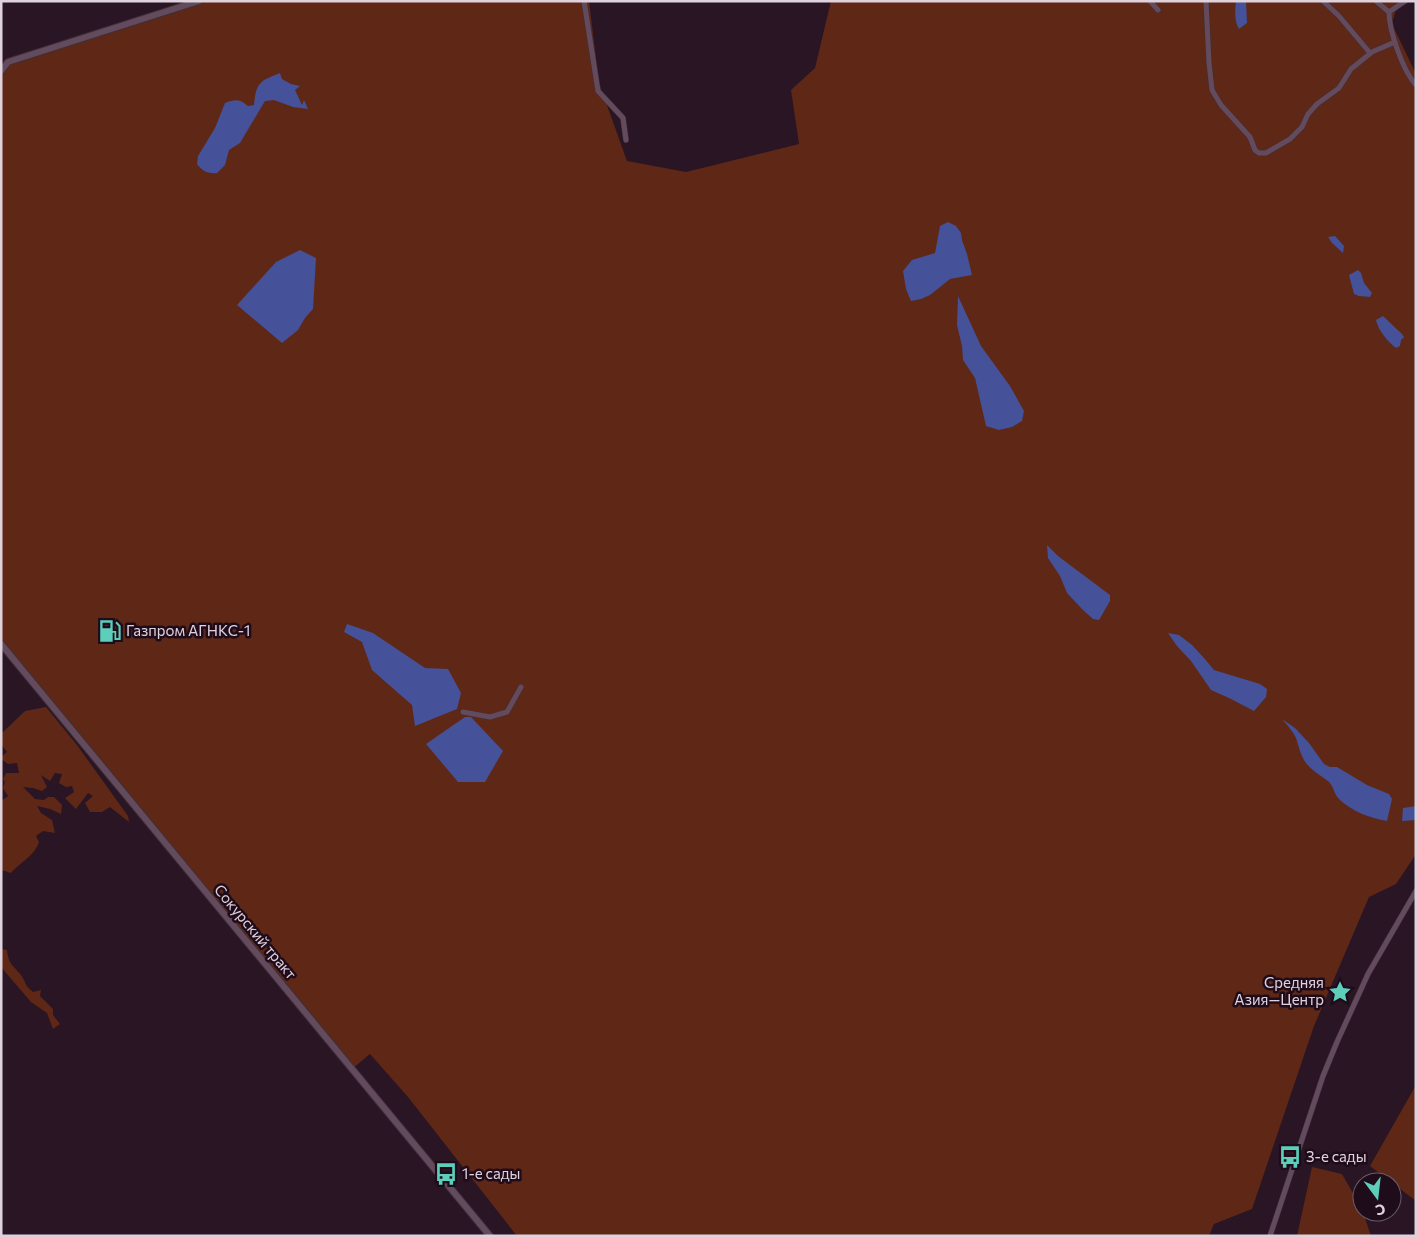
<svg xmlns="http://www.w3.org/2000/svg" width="1417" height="1237" font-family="Commissioner,sans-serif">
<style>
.green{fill:#5f2715}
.water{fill:#455198}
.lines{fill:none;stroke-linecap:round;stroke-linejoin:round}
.minor-casing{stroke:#3f303b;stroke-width:6}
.tertiary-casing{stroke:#3f303b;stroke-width:8}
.minor{stroke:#634b5d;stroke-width:5}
.tertiary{stroke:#634b5d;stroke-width:6}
.labels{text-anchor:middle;stroke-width:5;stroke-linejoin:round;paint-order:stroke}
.poi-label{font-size:15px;fill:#e0d2dc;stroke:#1f0c1b;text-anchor:start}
.street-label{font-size:15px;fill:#e0d2dc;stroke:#1f0c1b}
</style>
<rect width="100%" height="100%" fill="#291524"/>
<g class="green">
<path d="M 199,1 L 589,1 L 599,83 L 627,161 L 686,172 L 799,144 L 791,90 L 815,68 L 831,1 L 1410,1 L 1396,9 L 1392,24 L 1416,74 L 1416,854 L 1396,884 L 1369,897 L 1314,1026 L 1252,1209 L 1214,1224 L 1209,1236 L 517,1236 L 408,1097 L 370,1054 L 352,1069 L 1,644 L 1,71 L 8,62 Z"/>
<path d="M 46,707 L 77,745 L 128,816 L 129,822 L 110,807 L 102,812 L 90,812 L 85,803 L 93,796 L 88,793 L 76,809 L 65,798 L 74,792 L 72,786 L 66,787 L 59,783 L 62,774 L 55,773 L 50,781 L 41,775 L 47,787 L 42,791 L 33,788 L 23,787 L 35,799 L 44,800 L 48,797 L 54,797 L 62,805 L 61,814 L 50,809 L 37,806 L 41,813 L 52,820 L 55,833 L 43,831 L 36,836 L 39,842 C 34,857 20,862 11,873 L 1,870 L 1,801 L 8,796 L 3,788 L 5,782 L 3,779 L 6,773 L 19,773 L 17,763 L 8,764 L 1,759 L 1,757 L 7,752 L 1,744 L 1,734 L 25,711 Z"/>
<path d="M 1,942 L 2,943 L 2,949 L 7,950 C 9,965 12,964 21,975 C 26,982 24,985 33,992 L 41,990 L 40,996 L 53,1009 L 53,1015 L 60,1024 L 53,1029 L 47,1013 L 31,1002 L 1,967 Z"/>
<path d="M 1416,1085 L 1416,1201 L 1370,1166 Z"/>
<path d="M 1312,1167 L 1342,1174 L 1362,1209 L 1371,1236 L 1297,1236 Z"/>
</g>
<g class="water">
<path d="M 1236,1 L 1246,1 L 1247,23 L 1239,29 C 1234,21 1235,10 1236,1 Z"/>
<path d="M 280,73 L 282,79 L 291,84 L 300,86 L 295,90 L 302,105 L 304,100 L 308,109 L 293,107 L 274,100 L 265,101 L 240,143 L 229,150 L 225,165 L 217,173 C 208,174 202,171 197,164 L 198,156 L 215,128 L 225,103 C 235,99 240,99 248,106 L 254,105 C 256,82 260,81 280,73 Z"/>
<path d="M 948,222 L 956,226 L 961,233 L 962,240 L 967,254 L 972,275 L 950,279 L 930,295 L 921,299 L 911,301 L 906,289 L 903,271 L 912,260 L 935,253 L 940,226 Z"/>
<path d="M 1335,236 L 1344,246 L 1343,253 L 1332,243 L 1328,237 Z"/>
<path d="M 300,250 L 316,258 L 313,309 L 305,318 L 298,330 L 282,343 L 237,305 L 276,262 Z"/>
<path d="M 1358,270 L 1361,273 L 1364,283 L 1372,293 L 1370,297 L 1359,296 L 1354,294 L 1349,275 Z"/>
<path d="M 958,296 L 981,346 L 1010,386 L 1024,411 L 1022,421 L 1012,427 L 999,430 L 986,426 L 975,378 L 963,360 L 962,346 L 957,325 Z"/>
<path d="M 1383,316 L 1402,334 L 1404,337 L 1401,340 L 1400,346 L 1396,348 C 1388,342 1378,330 1376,320 Z"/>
<path d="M 1047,545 L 1058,556 L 1110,595 L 1110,601 L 1099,620 L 1093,619 L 1082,609 L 1067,593 L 1060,576 L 1048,558 Z"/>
<path d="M 347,624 L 373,633 L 425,668 L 448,669 L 461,693 L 457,709 L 415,726 L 412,705 L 372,670 L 362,642 L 344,632 Z"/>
<path d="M 1168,633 L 1179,635 L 1192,645 L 1204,658 L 1214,670 L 1260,684 L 1267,689 L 1266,697 L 1254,711 L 1229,698 L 1211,690 L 1191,661 L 1177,646 Z"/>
<path d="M 465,717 L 471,717 L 503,751 L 485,782 L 458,782 L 426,744 Z"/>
<path d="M 1282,719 L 1295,728 L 1309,743 L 1324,764 L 1330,767 L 1337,767 L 1367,785 L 1389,794 L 1392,799 L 1387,821 C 1370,818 1351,811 1339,799 C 1334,794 1334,787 1329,782 C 1322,776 1312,771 1306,763 C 1300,755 1299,746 1296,738 C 1293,731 1287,725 1282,719 Z"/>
<path d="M 1416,806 L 1416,820 L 1402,821 L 1403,808 Z"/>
</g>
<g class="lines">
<defs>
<g id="minor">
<path d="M 584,1 L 598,91 L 623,118 L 626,140"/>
<path d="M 1150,1 L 1158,10"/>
<path d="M 1206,1 L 1209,63 L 1212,90 L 1221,105 L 1250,137 L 1255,150 L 1259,153 L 1266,153 L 1290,139 L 1302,127 L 1308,114 L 1317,104 L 1339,88 L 1351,69 L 1372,52 L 1395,42"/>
<path d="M 1323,1 L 1339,16 L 1370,53"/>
<path d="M 1376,1 L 1389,12"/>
<path d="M 1405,1 L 1389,12 C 1389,31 1403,71 1416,85"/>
<path d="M 463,712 L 490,717 L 507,712 L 521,687"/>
<path d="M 1270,1236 L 1323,1076 L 1337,1042 L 1368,974 L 1416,891"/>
</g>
<g id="tertiary">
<path d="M 1,71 L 8,62 L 199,1"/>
<path d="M 1,644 L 490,1236"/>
</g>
</defs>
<use href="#minor" class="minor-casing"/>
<use href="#tertiary" class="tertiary-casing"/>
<use href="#minor" class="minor"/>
<use href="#tertiary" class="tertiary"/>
</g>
<defs>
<symbol id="fuel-bare" viewBox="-9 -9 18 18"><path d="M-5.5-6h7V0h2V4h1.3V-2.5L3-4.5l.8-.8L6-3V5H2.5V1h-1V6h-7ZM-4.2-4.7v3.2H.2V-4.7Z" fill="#5cceba" stroke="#1f0c1b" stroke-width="2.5" paint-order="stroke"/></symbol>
<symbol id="sight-bare" viewBox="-9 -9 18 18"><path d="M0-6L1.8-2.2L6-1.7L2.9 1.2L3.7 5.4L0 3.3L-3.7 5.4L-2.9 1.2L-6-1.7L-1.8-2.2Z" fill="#5cceba" stroke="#1f0c1b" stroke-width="2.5" paint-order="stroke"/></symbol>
<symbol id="bus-bare" viewBox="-9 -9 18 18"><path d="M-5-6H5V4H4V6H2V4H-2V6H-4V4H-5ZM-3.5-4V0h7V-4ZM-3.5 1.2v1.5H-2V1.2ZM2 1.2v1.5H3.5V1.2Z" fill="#5cceba" stroke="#1f0c1b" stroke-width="2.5" paint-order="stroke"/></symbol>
</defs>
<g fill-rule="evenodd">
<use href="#fuel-bare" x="94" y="615" width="32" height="32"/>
<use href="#sight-bare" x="1324" y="976" width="32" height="32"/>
<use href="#bus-bare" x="1274" y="1141" width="32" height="32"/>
<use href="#bus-bare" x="430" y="1158" width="32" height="32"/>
</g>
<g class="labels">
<g class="poi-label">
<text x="126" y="636">Газпром АГНКС-1</text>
<text x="1324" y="988" text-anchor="end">Средняя<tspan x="1324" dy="17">Азия—Центр</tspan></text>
<text x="1306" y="1162">3-е сады</text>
<text x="462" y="1179">1-е сады</text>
</g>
<g class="street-label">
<text transform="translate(255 932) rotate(50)" y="5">Сокурский тракт</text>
</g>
</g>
<rect width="1417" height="1237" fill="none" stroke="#e0d2dc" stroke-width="5"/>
<g transform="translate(1377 1197) rotate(165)"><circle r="24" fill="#1f0c1b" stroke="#6c5b68"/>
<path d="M0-4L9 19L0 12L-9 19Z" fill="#5cceba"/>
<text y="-8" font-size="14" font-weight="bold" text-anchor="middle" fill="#e0d2dc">С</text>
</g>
</svg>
